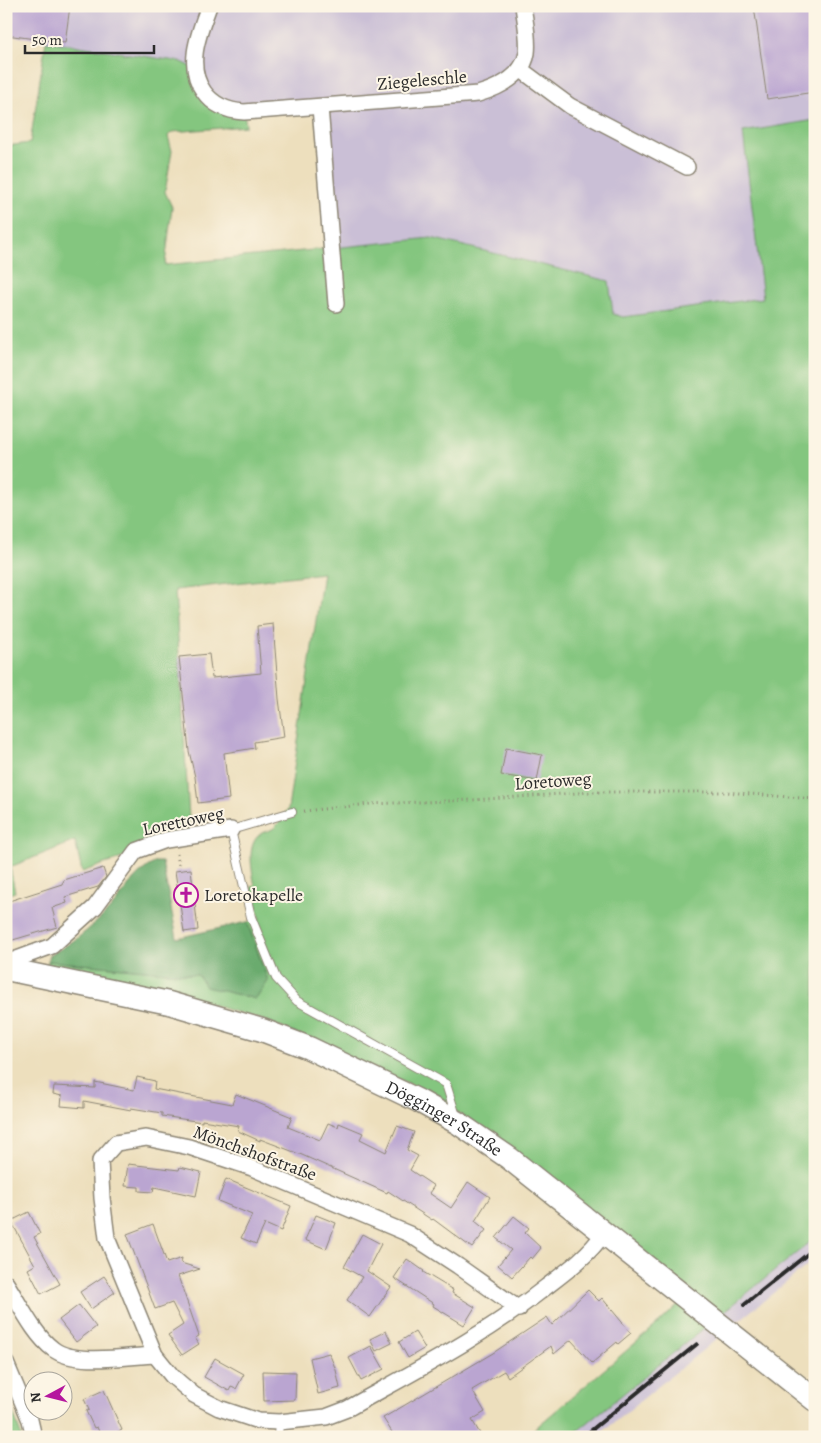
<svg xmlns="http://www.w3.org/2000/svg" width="821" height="1443" font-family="Alegreya,serif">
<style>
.industrial{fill:#cabfd6}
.green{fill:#84c67f;stroke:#587855}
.forest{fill:#6bab6e;stroke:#4b6b4c}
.building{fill:#baa5d1}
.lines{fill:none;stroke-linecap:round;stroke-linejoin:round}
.service-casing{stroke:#8c8574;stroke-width:10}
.minor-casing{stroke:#8c8574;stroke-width:18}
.secondary-casing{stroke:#8c8574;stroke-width:25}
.path{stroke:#8c8574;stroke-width:3;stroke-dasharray:1 4;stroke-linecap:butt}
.service{stroke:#fff;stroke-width:8}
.minor{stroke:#fff;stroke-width:15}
.secondary{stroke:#fff;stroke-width:22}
.rail{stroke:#2b2b2b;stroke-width:4}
.labels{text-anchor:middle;stroke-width:4;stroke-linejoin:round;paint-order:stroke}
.street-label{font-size:18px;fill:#2b2b2b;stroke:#fcf5e5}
.poi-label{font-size:18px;fill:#2b2b2b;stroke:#fcf5e5;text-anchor:start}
</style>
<rect width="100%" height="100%" fill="#fcf5e5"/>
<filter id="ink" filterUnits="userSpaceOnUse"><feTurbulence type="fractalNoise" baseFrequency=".02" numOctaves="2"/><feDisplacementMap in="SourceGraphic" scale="10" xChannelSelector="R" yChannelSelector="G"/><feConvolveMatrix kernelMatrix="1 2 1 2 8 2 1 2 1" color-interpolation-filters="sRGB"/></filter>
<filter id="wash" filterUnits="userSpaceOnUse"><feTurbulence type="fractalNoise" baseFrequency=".0096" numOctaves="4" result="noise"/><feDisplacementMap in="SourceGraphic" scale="20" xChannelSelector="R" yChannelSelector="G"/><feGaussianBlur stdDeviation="1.12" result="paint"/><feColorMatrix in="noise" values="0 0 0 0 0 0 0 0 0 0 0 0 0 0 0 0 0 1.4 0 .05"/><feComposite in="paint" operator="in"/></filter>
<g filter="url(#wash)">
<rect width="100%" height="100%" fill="#eddfbd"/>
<g class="industrial">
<path d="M 51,6 L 815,6 L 815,120 L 743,133 L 763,298 L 623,317 L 332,249 L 320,108 L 244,112 L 46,41 Z"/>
<path d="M 815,1238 L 815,1259 L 596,1437 L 570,1437 Z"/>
</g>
<g class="green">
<path d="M 46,41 L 182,62 L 194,68 L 199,85 L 244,112 L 246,126 L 172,132 L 168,136 L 172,151 L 165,192 L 172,207 L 165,265 L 431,238 L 609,281 L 613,314 L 623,317 L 763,298 L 743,132 L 815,120 L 815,1238 L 570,1437 L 525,1437 L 660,1322 L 692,1291 L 464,1117 L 419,1088 L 269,1022 L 173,993 L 47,968 L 48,961 L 199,975 L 206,987 L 256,999 L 268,981 L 247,922 L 260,918 L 251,887 L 255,886 C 252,870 245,843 262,833 C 266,831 270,831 274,828 C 279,824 284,815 288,809 L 323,573 L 175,590 L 190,834 L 82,872 L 75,841 L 10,867 L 15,892 L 6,895 L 6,146 L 30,143 Z"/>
<path d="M 6,1394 L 22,1437 L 6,1437 Z"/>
</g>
<path class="forest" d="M 156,862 L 162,862 L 177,938 L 247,922 L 268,981 L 256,999 L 206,987 L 198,975 L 48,961 L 49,955 C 71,945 91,928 108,911 C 124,895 134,872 156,862 Z"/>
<g id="blocks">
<g class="building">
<path d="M 6,6 L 70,6 L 65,43 L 6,35 Z"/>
<path d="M 754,6 L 815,6 L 815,92 L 767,99 Z"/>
<path d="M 273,624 L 279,699 L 284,737 L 254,742 L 255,748 L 224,753 L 229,799 L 198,803 L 195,777 L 189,751 L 179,657 L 209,654 L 212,678 L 261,673 L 257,626 Z"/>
<path d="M 506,748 L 542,755 L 537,781 L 501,775 Z"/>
<path d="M 103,868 L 106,877 L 98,887 L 65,897 L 67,903 L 52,908 L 57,927 L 6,942 L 6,902 L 62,884 L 64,880 Z"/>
<path d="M 191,869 L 198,930 L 184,932 L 175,871 Z"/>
<path d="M 137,1077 L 155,1081 L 154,1089 L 232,1104 L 236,1094 L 292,1117 L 288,1127 L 320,1140 L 328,1123 L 338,1127 L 339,1123 L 363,1133 L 360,1139 L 386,1152 L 397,1126 L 414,1132 L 407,1150 L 418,1156 L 410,1170 L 434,1186 L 429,1193 L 451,1208 L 468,1182 L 490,1197 L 475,1221 L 486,1230 L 472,1248 L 433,1219 L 432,1220 L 388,1191 L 387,1193 L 302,1155 L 260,1139 L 260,1141 L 238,1131 L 239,1126 L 202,1120 L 202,1122 L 162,1116 L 162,1113 L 131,1108 L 131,1110 L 84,1101 L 84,1108 L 61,1106 L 62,1096 L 53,1094 L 54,1086 L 95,1088 L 95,1082 L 134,1090 Z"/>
<path d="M 128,1164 L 179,1170 L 180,1167 L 201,1172 L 196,1196 L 154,1187 L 153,1192 L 139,1191 L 139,1187 L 125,1186 Z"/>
<path d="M 226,1179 L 291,1206 L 281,1231 L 265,1224 L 256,1244 L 241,1238 L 252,1215 L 218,1201 Z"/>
<path d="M 29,1212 L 40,1234 L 34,1237 L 60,1284 L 41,1294 L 28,1269 L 35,1265 L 11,1221 Z"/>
<path d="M 316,1215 L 336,1223 L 326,1249 L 305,1240 Z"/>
<path d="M 514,1216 L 529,1228 L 525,1233 L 541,1248 L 532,1259 L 530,1257 L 512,1277 L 498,1265 L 511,1250 L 496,1238 Z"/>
<path d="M 153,1224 L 167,1263 L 182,1258 L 181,1263 L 200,1269 L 178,1276 L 199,1336 L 195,1338 L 199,1344 L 182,1355 L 168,1335 L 183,1325 L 172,1303 L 155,1309 L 127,1234 Z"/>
<path d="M 362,1234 L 381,1244 L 367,1271 L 391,1287 L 370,1317 L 347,1300 L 362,1277 L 344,1267 Z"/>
<path d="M 407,1259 L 424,1271 L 423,1272 L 453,1290 L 452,1293 L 475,1307 L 464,1325 L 433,1306 L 434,1304 L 394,1278 Z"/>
<path d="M 104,1276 L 115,1292 L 91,1309 L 80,1292 Z"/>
<path d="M 588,1290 L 599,1301 L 602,1298 L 631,1333 L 618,1344 L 617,1342 L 592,1363 L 571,1340 L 554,1354 L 551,1346 L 508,1377 L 504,1371 L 472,1390 L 485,1412 L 472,1420 L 482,1437 L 395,1437 L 383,1418 L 493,1353 L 547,1317 L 552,1325 Z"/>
<path d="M 79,1305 L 96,1327 L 76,1342 L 59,1320 Z"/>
<path d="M 386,1331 L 392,1343 L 376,1351 L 370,1339 Z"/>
<path d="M 415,1332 L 425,1348 L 408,1358 L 399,1342 Z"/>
<path d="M 371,1346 L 384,1369 L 361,1381 L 349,1358 Z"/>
<path d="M 329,1353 L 336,1370 L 340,1388 L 318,1394 L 310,1358 Z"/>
<path d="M 215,1358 L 244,1374 L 236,1389 L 231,1387 L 229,1391 L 204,1377 Z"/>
<path d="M 263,1371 L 296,1372 L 295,1400 L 264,1401 Z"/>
<path d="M 104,1390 L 122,1430 L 108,1437 L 101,1437 L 97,1427 L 94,1428 L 86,1411 L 89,1410 L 84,1399 Z"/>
</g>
</g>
</g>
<g filter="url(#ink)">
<use href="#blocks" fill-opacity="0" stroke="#8c8574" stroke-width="1"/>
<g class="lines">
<defs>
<g id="service">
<path d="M 292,812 L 231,830 L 251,917 L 276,978 L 297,1001 L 446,1084 L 456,1116"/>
<path d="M 278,1437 L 279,1422"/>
</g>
<g id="minor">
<path d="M 209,6 C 199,33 185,66 204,92 C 214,106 228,111 244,112 L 478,94 C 498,88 523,77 527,53 C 529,38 525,21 523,6"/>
<path d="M 520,69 L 570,106 L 687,167"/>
<path d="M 320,107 L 336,304"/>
<path d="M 6,963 L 52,946 L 95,907 L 136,851 L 166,840 L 231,830"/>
<path d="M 6,1283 C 19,1303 34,1335 53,1349 C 75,1366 128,1356 155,1355"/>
<path d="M 519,1309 L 458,1266 L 409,1234 L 252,1168 L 189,1147 L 146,1138 L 116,1143 L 100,1161 L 102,1198 L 107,1238 L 155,1355 L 172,1376 L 194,1395 L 219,1408 L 258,1421 L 279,1422 L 326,1417 L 347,1409 C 415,1371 484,1336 546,1287 C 567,1271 589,1255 604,1233"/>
<path d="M 6,1363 L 30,1420 L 34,1437"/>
</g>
<g id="secondary">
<path id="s1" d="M 6,969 L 169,1003 L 262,1030 L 309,1048 L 419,1101 L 458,1123 L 509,1158 L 815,1400"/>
</g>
</defs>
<use href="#service" class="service-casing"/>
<use href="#minor" class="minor-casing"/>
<use href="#secondary" class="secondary-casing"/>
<g class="path">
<path d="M 304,811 L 370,804 L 472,800 L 592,792 L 725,792 L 815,799"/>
<path d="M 177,854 L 179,866"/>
</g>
<use href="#service" class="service"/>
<use href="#minor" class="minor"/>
<use href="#secondary" class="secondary"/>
<g class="rail">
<path d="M 744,1305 L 815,1248"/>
<path d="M 583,1437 L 697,1344"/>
</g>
</g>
</g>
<defs>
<symbol id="church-ring" viewBox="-11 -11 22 22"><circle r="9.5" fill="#fcf5e5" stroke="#b5179e" stroke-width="1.5"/><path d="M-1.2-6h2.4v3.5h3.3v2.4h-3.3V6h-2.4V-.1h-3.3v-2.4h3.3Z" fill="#b5179e"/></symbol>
</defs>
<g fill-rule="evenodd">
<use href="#church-ring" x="172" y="881" width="28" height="28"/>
</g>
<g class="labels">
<g class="street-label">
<text transform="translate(422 80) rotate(-5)" y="6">Ziegeleschle</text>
<text transform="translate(553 781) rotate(-4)" y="6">Loretoweg</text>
<text transform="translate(183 821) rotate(-12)" y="6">Lorettoweg</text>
<text dy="6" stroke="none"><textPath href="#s1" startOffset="466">Dögginger Straße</textPath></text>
<text transform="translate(255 1153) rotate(20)" y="6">Mönchshofstraße</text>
</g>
<g class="poi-label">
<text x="204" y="901">Loretokapelle</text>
</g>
</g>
<rect width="821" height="1443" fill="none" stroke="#fcf5e5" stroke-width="25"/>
<g transform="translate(48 1396) rotate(263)"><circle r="24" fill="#fcf5e5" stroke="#a8a49b"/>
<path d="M0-4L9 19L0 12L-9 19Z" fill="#b5179e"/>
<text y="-8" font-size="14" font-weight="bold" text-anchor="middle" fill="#2b2b2b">N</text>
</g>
<path d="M25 45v8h129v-8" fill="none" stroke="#2b2b2b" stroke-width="2.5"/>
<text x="32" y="45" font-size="15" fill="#2b2b2b" stroke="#fcf5e5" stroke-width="4" paint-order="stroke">50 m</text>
</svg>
